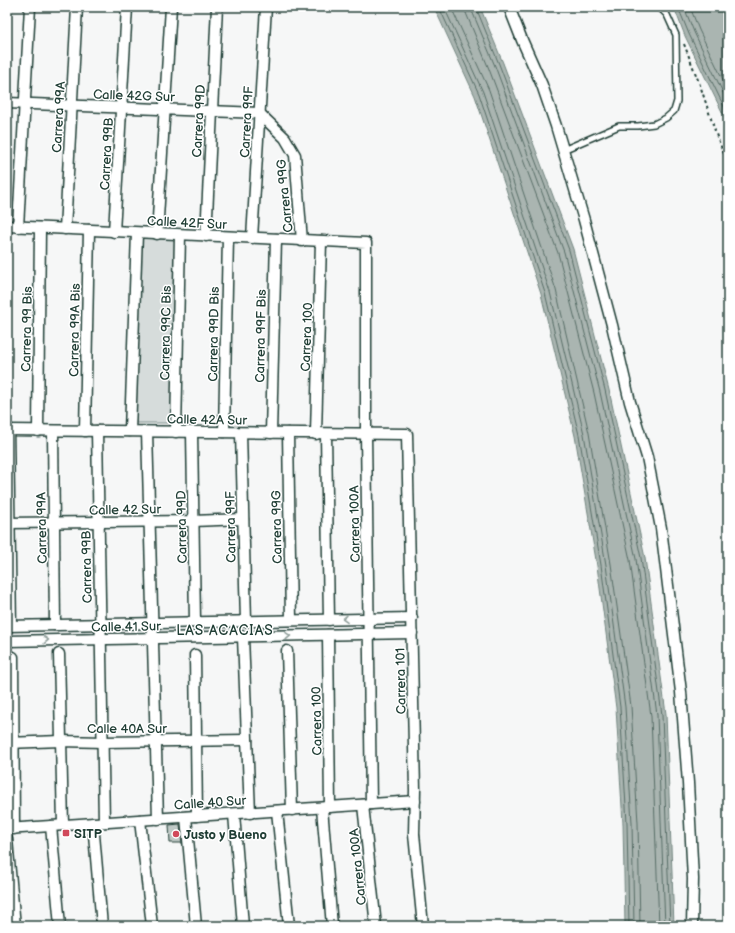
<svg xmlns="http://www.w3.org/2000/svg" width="735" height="933" font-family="'Balsamiq Sans',sans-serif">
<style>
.green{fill:#d6dcdb;stroke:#7a8c88}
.water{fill:#aab5b1;stroke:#72857f}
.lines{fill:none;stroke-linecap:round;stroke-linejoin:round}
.shore{stroke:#576d66;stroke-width:1}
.building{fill:#c0c9c6;stroke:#1f3d34}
.lane-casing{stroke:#1f3d34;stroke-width:8}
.street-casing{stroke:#1f3d34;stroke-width:13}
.path{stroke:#1f3d34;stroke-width:2;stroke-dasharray:3 3;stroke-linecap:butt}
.lane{stroke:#fff;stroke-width:5}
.street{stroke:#fff;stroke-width:10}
.oneway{stroke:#8f9e9a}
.poi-dot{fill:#d1495b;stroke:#fff;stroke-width:1.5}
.labels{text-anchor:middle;stroke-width:3;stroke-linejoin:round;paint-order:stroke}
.street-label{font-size:13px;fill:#1f3d34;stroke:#fff}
.poi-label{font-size:13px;font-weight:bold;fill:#1f3d34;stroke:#fff;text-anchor:start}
.neighbourhood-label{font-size:14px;letter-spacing:1px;fill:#1f3d34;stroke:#fff}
</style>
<rect width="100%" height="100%" fill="#f6f7f7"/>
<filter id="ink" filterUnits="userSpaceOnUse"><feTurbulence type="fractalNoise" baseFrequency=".025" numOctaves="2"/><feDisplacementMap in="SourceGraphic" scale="8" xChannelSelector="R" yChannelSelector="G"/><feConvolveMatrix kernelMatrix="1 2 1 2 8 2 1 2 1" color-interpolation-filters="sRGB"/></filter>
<g filter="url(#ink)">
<path class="green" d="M 140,238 L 177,239 L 173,423 L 136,423 Z"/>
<g class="water">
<path d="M 434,7 L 480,7 L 503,63 L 573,249 L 609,390 L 645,558 L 666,714 L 674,926 L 625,926 L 623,824 L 616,708 L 597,566 L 575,436 L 541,294 L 475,96 Z"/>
<path d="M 674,7 L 728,7 L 728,124 L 685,36 Z"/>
</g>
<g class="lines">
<g class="shore">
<path d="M 439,7 L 479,94 L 545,293 L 579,435 L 601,565 L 620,707 L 627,823 L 629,926"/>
<path d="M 444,7 L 483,92 L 550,292 L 584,434 L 606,565 L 625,707 L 632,823 L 634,926"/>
<path d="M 451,7 L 489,90 L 556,290 L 589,433 L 611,564 L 631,706 L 638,823 L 640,926"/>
<path d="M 465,7 L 466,13 L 489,69 L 558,253 L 594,393 L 630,560 L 651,716 L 659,926"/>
<path d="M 471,7 L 472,11 L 495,66 L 564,252 L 600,392 L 636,559 L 657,715 L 665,926"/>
<path d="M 476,7 L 477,10 L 499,64 L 569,250 L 605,390 L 641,558 L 662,715 L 670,926"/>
<path d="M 678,7 L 689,34 L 728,115"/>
<path d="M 684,7 L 694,32 L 728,103"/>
<path d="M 690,7 L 699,30 L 728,90"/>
</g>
</g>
<path class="building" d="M 180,824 L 182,843 L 170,843 L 169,825 Z"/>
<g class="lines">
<defs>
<path id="lane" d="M 563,150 L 619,126 L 638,126 L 654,124 L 666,118 L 674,111 L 677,101 L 676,35 L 667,15 L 659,7"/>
<g id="street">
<path d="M 509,7 L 522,40 L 542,85 L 556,126 L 584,220 L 612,325 L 630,402 L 647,457 L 661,528 L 681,692 L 688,783 L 693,879 L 692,926"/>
<path d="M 7,103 L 259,113 L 285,138 L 295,155 L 302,241"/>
<path d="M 7,226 L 366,243 L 366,434 L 371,804"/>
<path d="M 18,227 L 30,7"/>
<path d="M 65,229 L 77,7"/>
<path d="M 114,232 L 127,7"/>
<path d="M 157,234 L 171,7"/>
<path d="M 206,236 L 217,7"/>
<path d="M 252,238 L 266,7"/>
<path d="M 7,430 L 407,434 L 415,790 L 414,834 L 423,926"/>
<path d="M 8,430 L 11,626"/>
<path d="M 38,431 L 40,228"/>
<path d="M 53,431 L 55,625"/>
<path d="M 85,431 L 89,230"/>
<path d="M 97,431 L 104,822"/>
<path d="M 130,431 L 137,233"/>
<path d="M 147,432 L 158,819"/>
<path d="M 176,432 L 180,235"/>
<path d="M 192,432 L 195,622"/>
<path d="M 224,432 L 228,237"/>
<path d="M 241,433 L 246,621"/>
<path d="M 271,433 L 276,239"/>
<path d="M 288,433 L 291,620"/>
<path d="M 316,434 L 321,241"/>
<path d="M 326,434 L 329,620"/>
<path d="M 7,523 L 193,521 L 243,519"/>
<path d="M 7,626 L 412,618"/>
<path d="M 328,635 L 330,807"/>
<path d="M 243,637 L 250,813"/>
<path d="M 7,641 L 412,633"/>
<path d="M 287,651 L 292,810"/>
<path d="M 59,654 L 63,825"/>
<path d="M 195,655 L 197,816"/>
<path d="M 13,657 L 14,829"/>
<path d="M 7,743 L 61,741 L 103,742 L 247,740"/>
<path d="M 363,805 L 376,926"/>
<path d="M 322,808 L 332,926"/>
<path d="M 277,811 L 289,926"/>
<path d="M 234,814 L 243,926"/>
<path d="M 186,817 L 196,926"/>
<path d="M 140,820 L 152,926"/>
<path d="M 93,823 L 102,926"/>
<path d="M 51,826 L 60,926"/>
<path d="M 7,829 L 415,801"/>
<path d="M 7,839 L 15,926"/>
</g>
</defs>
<use href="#lane" class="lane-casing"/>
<use href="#street" class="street-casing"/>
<path class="path" d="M 684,44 L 700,85 L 717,137 L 728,163"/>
<use href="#lane" class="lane"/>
<use href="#street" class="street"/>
</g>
<defs><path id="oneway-chevron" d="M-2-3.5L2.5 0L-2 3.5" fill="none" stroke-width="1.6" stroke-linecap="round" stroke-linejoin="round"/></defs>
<g class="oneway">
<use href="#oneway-chevron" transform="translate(345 619) rotate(179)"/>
<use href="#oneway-chevron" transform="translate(288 636) rotate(-1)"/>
<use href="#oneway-chevron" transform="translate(46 640) rotate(-2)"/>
</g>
</g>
<g class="poi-dot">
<rect x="62" y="829" width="8" height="8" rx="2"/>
<circle cx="176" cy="834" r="4"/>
</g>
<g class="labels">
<g class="street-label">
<text transform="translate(134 95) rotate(2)" y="5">Calle 42G Sur</text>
<text transform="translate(58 117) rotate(-87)" y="5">Carrera 99A</text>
<text transform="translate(198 121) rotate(-87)" y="5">Carrera 99D</text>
<text transform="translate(246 122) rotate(-87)" y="5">Carrera 99F</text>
<text transform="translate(106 154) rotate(-87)" y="5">Carrera 99B</text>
<text transform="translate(284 196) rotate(-96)" y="5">Carrera 99G</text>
<text transform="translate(187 222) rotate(3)" y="5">Calle 42F Sur</text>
<text transform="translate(26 329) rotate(-89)" y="5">Carrera 99 Bis</text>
<text transform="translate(74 330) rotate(-89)" y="5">Carrera 99A Bis</text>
<text transform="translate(165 333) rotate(-89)" y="5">Carrera 99C Bis</text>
<text transform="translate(213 334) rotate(-89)" y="5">Carrera 99D Bis</text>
<text transform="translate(260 336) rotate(-89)" y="5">Carrera 99F Bis</text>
<text transform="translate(306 337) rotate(-88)" y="5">Carrera 100</text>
<text transform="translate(207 419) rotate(1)" y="5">Calle 42A Sur</text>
<text transform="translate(125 509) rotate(-1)" y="5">Calle 42 Sur</text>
<text transform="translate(354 524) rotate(-91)" y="5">Carrera 100A</text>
<text transform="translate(181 527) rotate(-91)" y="5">Carrera 99D</text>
<text transform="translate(230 527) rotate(-91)" y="5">Carrera 99F</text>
<text transform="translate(276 527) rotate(-91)" y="5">Carrera 99G</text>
<text transform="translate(41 528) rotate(-91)" y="5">Carrera 99A</text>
<text transform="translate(86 567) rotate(-91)" y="5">Carrera 99B</text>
<text transform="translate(126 626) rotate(-1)" y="5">Calle 41 Sur</text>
<text transform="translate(400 681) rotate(-91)" y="5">Carrera 101</text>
<text transform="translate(316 721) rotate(-91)" y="5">Carrera 100</text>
<text x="127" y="733">Calle 40A Sur</text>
<text transform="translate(210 802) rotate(-4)" y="5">Calle 40 Sur</text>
<text transform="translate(357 867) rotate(-96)" y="5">Carrera 100A</text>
</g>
<g class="poi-label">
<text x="74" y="838">SITP</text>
<text x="184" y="839">Justo y Bueno</text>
</g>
<g class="neighbourhood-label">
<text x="225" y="635">LAS ACACIAS</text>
</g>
</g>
<rect width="735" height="933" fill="none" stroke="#fff" stroke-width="24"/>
<rect x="12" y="12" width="711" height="909" fill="none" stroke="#1f3d34" stroke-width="1.5" filter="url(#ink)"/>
</svg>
